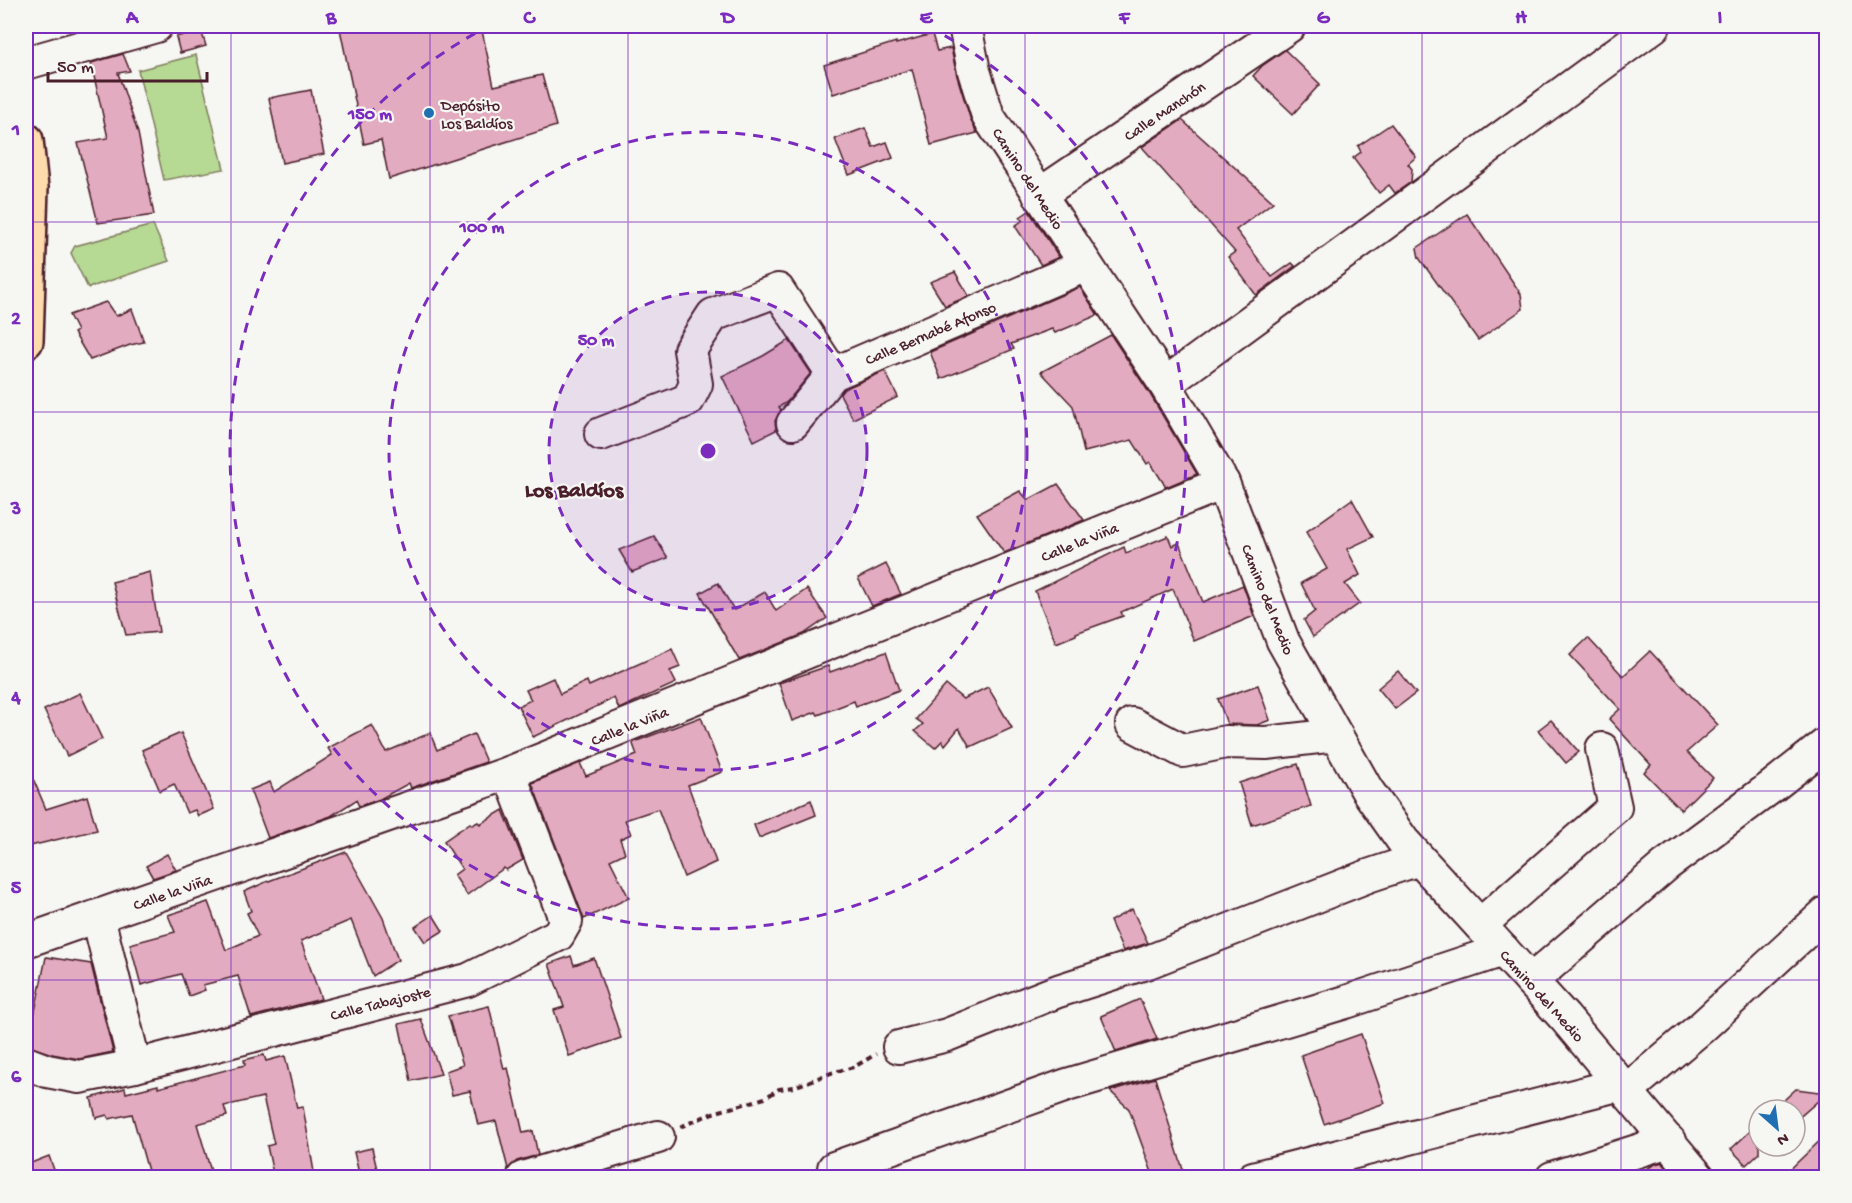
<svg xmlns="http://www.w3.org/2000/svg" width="1852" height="1203" font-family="'Gochi Hand',sans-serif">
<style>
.green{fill:#b6d993;stroke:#807c5f;stroke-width:1.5}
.building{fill:#e3abc0;stroke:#4a1f2b;stroke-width:1.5}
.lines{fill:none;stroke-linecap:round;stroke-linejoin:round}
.minor-casing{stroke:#4a1f2b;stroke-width:36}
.major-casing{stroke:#4a1f2b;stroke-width:38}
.path{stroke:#4a1f2b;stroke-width:4;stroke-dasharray:6 4.5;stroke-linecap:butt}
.minor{stroke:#f6f6f2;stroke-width:32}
.major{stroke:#fedbac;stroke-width:33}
.grid{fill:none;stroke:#7b2cbf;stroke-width:1.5;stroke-opacity:0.55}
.ring{fill:none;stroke:#7b2cbf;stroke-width:3;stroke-dasharray:10 8}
.poi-dot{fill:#1f6fb2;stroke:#f6f6f2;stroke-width:2}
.labels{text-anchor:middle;stroke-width:4.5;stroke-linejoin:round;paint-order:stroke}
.poi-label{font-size:16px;fill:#4a1f2b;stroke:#f6f6f2;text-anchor:start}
.street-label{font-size:16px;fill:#4a1f2b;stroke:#f6f6f2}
.district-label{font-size:22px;font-weight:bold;fill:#4a1f2b;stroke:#f6f6f2}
.centre{fill:#7b2cbf;stroke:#f6f6f2;stroke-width:3}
.ring-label{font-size:18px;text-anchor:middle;font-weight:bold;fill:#7b2cbf;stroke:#f6f6f2;stroke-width:4.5;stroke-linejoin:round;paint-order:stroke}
.neatline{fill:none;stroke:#7b2cbf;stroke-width:2}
.grid-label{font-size:20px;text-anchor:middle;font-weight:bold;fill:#7b2cbf}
</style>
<rect width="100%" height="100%" fill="#f6f6f2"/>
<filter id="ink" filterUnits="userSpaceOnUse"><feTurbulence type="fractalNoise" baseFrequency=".0167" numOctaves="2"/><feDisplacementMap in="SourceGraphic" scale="12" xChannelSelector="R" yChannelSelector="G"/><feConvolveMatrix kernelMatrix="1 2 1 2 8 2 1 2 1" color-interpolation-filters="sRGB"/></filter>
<g filter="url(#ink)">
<g class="green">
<path d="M 196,55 L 224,169 L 164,180 L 138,70 Z"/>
<path d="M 153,225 L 169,261 L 88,288 L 71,253 L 75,246 Z"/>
</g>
<g class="building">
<path d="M 358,26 L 481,26 L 494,86 L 542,75 L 556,126 L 389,179 L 381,140 L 364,144 L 340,29 Z"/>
<path d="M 201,30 L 206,46 L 180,53 L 176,37 Z"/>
<path d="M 932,34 L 937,51 L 951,48 L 957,76 L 971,121 L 977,133 L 931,145 L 912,69 L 833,94 L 824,65 L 896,42 L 896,44 Z"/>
<path d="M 1285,50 L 1320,84 L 1293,114 L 1253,76 L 1262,66 Z"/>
<path d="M 123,54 L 130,71 L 118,73 L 138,133 L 154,215 L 98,223 L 78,143 L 108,138 L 91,63 Z"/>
<path d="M 311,90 L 324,154 L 282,163 L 269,98 Z"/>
<path d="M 1182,120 L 1273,202 L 1236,230 L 1272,277 L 1292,263 L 1295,266 L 1256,295 L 1228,257 L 1235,252 L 1142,147 Z"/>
<path d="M 1391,124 L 1416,157 L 1408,164 L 1412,169 L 1411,182 L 1395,193 L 1389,185 L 1379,193 L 1353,158 L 1361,152 L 1358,146 Z"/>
<path d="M 865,128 L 873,147 L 887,142 L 893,158 L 849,175 L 835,139 Z"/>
<path d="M 1029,211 L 1059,257 L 1041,265 L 1015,226 L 1023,220 L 1020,217 Z"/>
<path d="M 1467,214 L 1521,294 L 1523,309 L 1478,340 L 1419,258 L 1417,248 Z"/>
<path d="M 955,272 L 969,296 L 945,306 L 930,282 Z"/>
<path d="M 1080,287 L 1098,315 L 1055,333 L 1052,329 L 1011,344 L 1014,349 L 941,379 L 930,352 Z"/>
<path d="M 106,302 L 116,316 L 132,309 L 144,342 L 130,345 L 90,360 L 74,333 L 77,331 L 69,315 Z"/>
<path d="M 1111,335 L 1150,394 L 1197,474 L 1166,487 L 1150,462 L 1147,464 L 1132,440 L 1084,452 L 1073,406 L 1041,372 Z"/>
<path d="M 789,340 L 811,373 L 787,402 L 779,407 L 781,410 L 775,421 L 776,430 L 754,441 L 722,376 L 763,356 Z"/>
<path d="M 885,371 L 898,397 L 853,419 L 840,394 L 844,389 Z"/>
<path d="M 1058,484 L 1084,520 L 1004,553 L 977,514 L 1020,491 L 1028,500 Z"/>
<path d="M 1352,499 L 1373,537 L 1347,549 L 1360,575 L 1345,584 L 1360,603 L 1313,637 L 1304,620 L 1315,611 L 1301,583 L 1327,569 L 1306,532 Z"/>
<path d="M 654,536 L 668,558 L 632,572 L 619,550 Z"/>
<path d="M 1168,536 L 1172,546 L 1179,543 L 1203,602 L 1243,585 L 1254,616 L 1194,641 L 1173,589 L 1121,612 L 1123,616 L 1076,633 L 1076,635 L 1056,643 L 1035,591 L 1124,547 L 1126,553 Z"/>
<path d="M 886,564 L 901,594 L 872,606 L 858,578 Z"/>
<path d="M 150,572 L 159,632 L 126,635 L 112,582 Z"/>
<path d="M 718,583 L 734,610 L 765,592 L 776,611 L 807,589 L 827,618 L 804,634 L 739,660 L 700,593 Z"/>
<path d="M 1588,638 L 1623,676 L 1650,651 L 1718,725 L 1687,752 L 1713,778 L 1681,810 L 1644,772 L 1651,765 L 1609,719 L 1620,709 L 1570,655 Z"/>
<path d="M 672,649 L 680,667 L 670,671 L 676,683 L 619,709 L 614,698 L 533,737 L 518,706 L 531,700 L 526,690 L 553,678 L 560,694 L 587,681 L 589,686 Z"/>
<path d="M 886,652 L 899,690 L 856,706 L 854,701 L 818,715 L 816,712 L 792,721 L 779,683 L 828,666 L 830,672 Z"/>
<path d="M 1398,671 L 1416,693 L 1395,709 L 1378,688 Z"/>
<path d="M 946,685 L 963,699 L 988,687 L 1012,728 L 970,747 L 959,728 L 945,745 L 942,741 L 935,748 L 915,731 L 923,724 L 916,719 Z"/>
<path d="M 1258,685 L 1270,720 L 1257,725 L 1227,724 L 1218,699 Z"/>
<path d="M 80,693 L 102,739 L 67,756 L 44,710 Z"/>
<path d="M 701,717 L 722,772 L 688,785 L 716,862 L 684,877 L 658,809 L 625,820 L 631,834 L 620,839 L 625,853 L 610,860 L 629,898 L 584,919 L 532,783 L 580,763 L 586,776 L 637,755 L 633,744 L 634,742 Z"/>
<path d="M 1551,720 L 1579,752 L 1566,763 L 1538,730 Z"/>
<path d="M 372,725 L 386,752 L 430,733 L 437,750 L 474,734 L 486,762 L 411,788 L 409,783 L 380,799 L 359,806 L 356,800 L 331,816 L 268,838 L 250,790 L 270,782 L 274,792 L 332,755 L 328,748 Z"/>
<path d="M 181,733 L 214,809 L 198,816 L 195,810 L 187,813 L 174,784 L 160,791 L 142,750 Z"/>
<path d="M 26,762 L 46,809 L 87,796 L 97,830 L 26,847 Z"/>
<path d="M 1298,764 L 1311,806 L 1252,825 L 1239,783 Z"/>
<path d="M 811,800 L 816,815 L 759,838 L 754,825 Z"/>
<path d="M 503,810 L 523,860 L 506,870 L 504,868 L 467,895 L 454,875 L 462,869 L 444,841 L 470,823 L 472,825 L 478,822 L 480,824 Z"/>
<path d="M 346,852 L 383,918 L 398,960 L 373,976 L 351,920 L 301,941 L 321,999 L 251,1017 L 238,976 L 203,985 L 205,990 L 189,996 L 181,974 L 141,985 L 130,944 L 175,932 L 168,915 L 208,902 L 226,950 L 258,936 L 247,913 L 251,911 L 244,892 L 266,882 Z"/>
<path d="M 167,854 L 176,870 L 153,878 L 146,866 Z"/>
<path d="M 1132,909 L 1148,943 L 1123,951 L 1110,921 Z"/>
<path d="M 433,915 L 443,931 L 425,942 L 415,927 Z"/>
<path d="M 571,956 L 574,965 L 594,958 L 621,1038 L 569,1056 L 554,1010 L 564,1007 L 549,964 Z"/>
<path d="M 46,957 L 91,964 L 113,1052 L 79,1059 L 52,1054 L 28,1046 Z"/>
<path d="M 1140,999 L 1157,1039 L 1116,1052 L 1101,1016 Z"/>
<path d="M 489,1006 L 504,1069 L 508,1068 L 523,1133 L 533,1131 L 538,1155 L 517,1161 L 508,1169 L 496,1121 L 478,1125 L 470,1091 L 452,1095 L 446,1071 L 463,1065 L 448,1016 Z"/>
<path d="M 421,1019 L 441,1074 L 411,1081 L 399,1024 Z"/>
<path d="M 1361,1034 L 1385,1103 L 1324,1124 L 1301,1055 Z"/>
<path d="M 264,1055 L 266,1061 L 285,1056 L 297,1108 L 303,1107 L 315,1178 L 274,1178 L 267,1146 L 274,1144 L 263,1097 L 224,1106 L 227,1116 L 197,1124 L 213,1178 L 150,1178 L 132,1114 L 109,1119 L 107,1115 L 96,1118 L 91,1098 L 125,1088 L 126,1093 L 158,1085 L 158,1088 L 245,1065 L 244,1060 Z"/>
<path d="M 1155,1078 L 1184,1173 L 1172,1178 L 1154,1178 L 1129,1109 L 1110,1091 Z"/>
<path d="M 1796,1089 L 1827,1093 L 1795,1121 L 1795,1110 L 1773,1110 Z"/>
<path d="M 1759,1123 L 1759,1153 L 1746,1165 L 1731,1149 Z"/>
<path d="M 1827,1134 L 1827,1178 L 1781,1178 Z"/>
<path d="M 372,1148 L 379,1178 L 360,1178 L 354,1152 Z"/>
<path d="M 49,1156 L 57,1178 L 26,1178 L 26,1165 Z"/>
<path d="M 1662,1162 L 1675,1178 L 1633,1178 L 1653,1165 Z"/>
</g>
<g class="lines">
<defs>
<g id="minor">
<path d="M 965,26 L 974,71 L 988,116 L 1165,384 L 1223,483 L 1283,641 L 1367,790 L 1403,841 L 1565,1018 L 1699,1178"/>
<path d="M 26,63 L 156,26"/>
<path d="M 1039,195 L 1289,26"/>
<path d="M 1165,384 L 1654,26"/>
<path d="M 793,423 L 833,374 L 1086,265"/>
<path d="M 601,434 L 688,400 L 696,384 L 690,350 L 713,315 L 778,290 L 833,374"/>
<path d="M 1132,724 L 1183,751 L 1226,742 L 1266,743 L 1336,735"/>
<path d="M 98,917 L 135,1066"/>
<path d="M 1480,925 L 1615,807 L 1602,749"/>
<path d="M 26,941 L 509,773 L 1223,483"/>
<path d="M 1531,981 L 1666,865 L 1774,785 L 1826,744"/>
<path d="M 899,1047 L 947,1035 L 1058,991 L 1148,962 L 1368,876 L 1419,859"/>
<path d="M 26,1063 L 47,1071 L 79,1077 L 135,1066 L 468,980 L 558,935 L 566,921 L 509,773"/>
<path d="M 1626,1091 L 1702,1027 L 1826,913"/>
<path d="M 523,1178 L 658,1137"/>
<path d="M 840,1178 L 836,1174 L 834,1168 L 1067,1085 L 1346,1002 L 1503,950"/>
<path d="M 1253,1178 L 1621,1084"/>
<path d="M 1552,1178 L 1669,1141"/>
</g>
<path id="major" d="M 26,140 L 31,188 L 26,341"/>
</defs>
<use href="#minor" class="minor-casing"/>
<use href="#major" class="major-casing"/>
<path class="path" d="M 680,1127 L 713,1113 L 765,1098 L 779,1089 L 794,1087 L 831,1073 L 854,1067 L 876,1054"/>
<use href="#minor" class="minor"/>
<use href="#major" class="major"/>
</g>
</g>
<path class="grid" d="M 231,26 L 231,1178M 430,26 L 430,1178M 628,26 L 628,1178M 827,26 L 827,1178M 1025,26 L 1025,1178M 1224,26 L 1224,1178M 1422,26 L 1422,1178M 1621,26 L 1621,1178M 26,222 L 1826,222M 26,412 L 1826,412M 26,602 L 1826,602M 26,791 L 1826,791M 26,980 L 1826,980"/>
<circle cx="708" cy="451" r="159" fill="#7b2cbf" fill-opacity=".12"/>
<g class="ring">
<circle cx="708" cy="451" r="159"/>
<circle cx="708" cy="451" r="319"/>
<path d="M929 27A478 478 0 1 1 487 27"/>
</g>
<circle class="poi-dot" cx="429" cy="113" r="6"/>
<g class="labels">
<g class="poi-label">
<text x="441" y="110">Depósito<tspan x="441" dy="18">Los Baldíos</tspan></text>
</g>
<g class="street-label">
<text transform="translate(1164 110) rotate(-34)" y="6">Calle Manchón</text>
<text transform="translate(1029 178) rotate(57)" y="6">Camino del Medio</text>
<text transform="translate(930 332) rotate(-23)" y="6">Calle Bernabé Afonso</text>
<text transform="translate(1079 541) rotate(-22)" y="6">Calle la Viña</text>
<text transform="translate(1269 599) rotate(68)" y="6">Camino del Medio</text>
<text transform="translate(629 725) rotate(-22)" y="6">Calle la Viña</text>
<text transform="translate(172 891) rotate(-19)" y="6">Calle la Viña</text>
<text transform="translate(1543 995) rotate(48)" y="6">Camino del Medio</text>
<text transform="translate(380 1002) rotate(-14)" y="6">Calle Tabajoste</text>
</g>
<g class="district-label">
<text x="574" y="496">Los Baldíos</text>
</g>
</g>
<circle cx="708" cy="451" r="9" class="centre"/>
<g class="ring-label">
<text x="370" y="119">150 m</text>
<text x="482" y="232">100 m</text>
<text x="596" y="345">50 m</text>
</g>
<rect width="1852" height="1203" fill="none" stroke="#f6f6f2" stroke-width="66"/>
<g transform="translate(1777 1128) rotate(152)"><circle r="28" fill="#f6f6f2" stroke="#b1a0a2" stroke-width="1.5"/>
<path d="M0-4.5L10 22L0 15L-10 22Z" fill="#1f6fb2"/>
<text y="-9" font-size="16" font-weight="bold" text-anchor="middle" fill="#4a1f2b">N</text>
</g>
<path d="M48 72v9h159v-9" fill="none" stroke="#4a1f2b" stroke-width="3"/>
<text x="57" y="72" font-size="18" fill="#4a1f2b" stroke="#f6f6f2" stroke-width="4.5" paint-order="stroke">50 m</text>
<rect x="33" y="33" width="1786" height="1137" class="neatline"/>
<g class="grid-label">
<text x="132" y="23">A</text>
<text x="331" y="23">B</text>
<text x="529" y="23">C</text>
<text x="728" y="23">D</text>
<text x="926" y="23">E</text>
<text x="1124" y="23">F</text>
<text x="1323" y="23">G</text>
<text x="1521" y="23">H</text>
<text x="1720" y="23">I</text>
<text x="16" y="135">1</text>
<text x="16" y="324">2</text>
<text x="16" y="514">3</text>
<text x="16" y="703">4</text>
<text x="16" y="893">5</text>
<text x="16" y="1082">6</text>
</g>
</svg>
